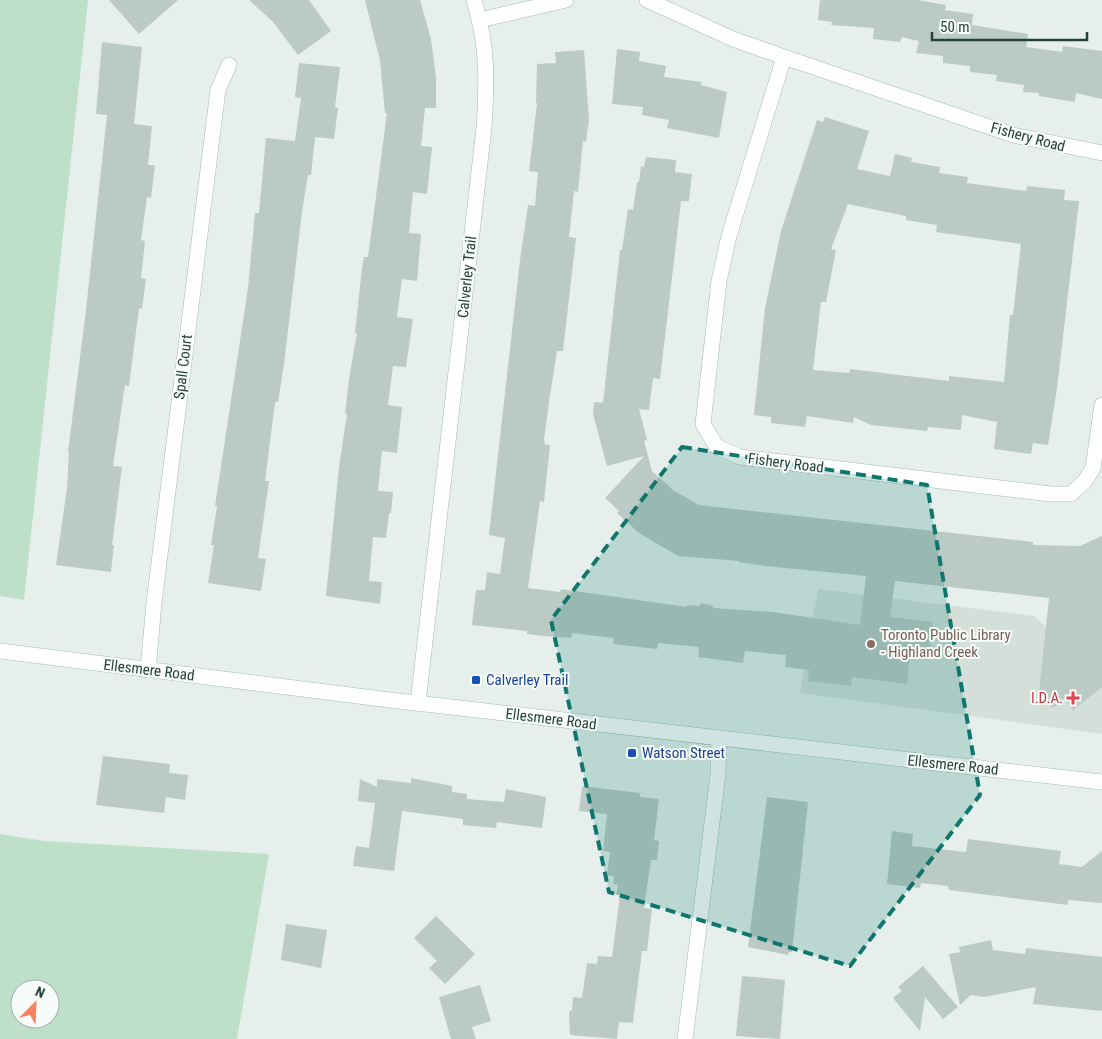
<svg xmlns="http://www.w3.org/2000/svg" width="1102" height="1039" font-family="'Roboto Condensed',sans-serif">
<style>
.built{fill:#d4dfda}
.green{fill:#bfe0c8;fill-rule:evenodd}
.building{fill:#bbcac4;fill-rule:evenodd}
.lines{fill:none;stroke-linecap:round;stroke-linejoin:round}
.street-casing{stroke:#a8b8b2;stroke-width:16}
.secondary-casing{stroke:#a4bbb3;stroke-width:16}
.street{stroke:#fff;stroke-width:15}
.secondary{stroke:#fff;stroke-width:15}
.marked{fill:#0f766e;fill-opacity:0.2;stroke:#0f766e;stroke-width:4;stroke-dasharray:10 6;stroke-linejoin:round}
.education-dot{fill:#8d6e63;stroke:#f7fbf9;stroke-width:2}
.transit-dot{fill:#1a4fb4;stroke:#f7fbf9;stroke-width:2}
.health-dot{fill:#e0444e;stroke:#f7fbf9;stroke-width:2}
.labels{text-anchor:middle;stroke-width:4;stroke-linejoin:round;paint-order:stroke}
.street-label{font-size:15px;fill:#24423a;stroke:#f7fbf9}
.education-label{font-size:15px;fill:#785e54;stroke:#f7fbf9;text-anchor:start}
.transit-label{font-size:15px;fill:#164399;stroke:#f7fbf9;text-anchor:start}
.health-label{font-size:15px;fill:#be3a42;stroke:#f7fbf9;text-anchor:end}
</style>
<rect width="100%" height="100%" fill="#e6efeb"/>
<path class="built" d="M 818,589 L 1034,616 L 1051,631 L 1102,621 L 1102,734 L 800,693 Z"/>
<g class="green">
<path d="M 0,0 L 88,0 L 24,600 L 0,596 Z"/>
<path d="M 0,834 L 44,841 L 269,854 L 237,1039 L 0,1039 ZM 20,989 L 50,989 L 50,1019 L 20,1019 Z"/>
</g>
<g class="building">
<path d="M 109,0 L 178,0 L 139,34 Z"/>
<path d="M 249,0 L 309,0 L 331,31 L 298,55 L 273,22 Z"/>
<path d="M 365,0 L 420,0 L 431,39 L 436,77 L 436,108 L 425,108 L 421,146 L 432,147 L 427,194 L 413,192 L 409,233 L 421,234 L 417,281 L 402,279 L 397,317 L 413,319 L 406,367 L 393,366 L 388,405 L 402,407 L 397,453 L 382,451 L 378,491 L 393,492 L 391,513 L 389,513 L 386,538 L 373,537 L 369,581 L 382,582 L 380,604 L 326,596 L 339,467 L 347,414 L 345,414 L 349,379 L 357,333 L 355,333 L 362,268 L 364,257 L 368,257 L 387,113 L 385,113 L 380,61 Z"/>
<path d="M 820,0 L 918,0 L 946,5 L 945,10 L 973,14 L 972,25 L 1028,34 L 1026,47 L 1062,52 L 1063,46 L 1102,51 L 1102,99 L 1076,93 L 1075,102 L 1039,96 L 1039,93 L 1023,92 L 1024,85 L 996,81 L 997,75 L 970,72 L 970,66 L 943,63 L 943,56 L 916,53 L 919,41 L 902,37 L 900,42 L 873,39 L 874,28 L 831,25 L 832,22 L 818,20 Z"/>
<path d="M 102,42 L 142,47 L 134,124 L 152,126 L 148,165 L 155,165 L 151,198 L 147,197 L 141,240 L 145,241 L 141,278 L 146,279 L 142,309 L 139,308 L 129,386 L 125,385 L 113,466 L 122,467 L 112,545 L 114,545 L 111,572 L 56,565 L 67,488 L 69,452 L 68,452 L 86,310 L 107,115 L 96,114 Z"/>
<path d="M 617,49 L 640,52 L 639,61 L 666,66 L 664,77 L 702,82 L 701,85 L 727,92 L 719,138 L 667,128 L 669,120 L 642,115 L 643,107 L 612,104 Z"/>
<path d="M 584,50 L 589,120 L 586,142 L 583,141 L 578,192 L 574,191 L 569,237 L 576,238 L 563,351 L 557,351 L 550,395 L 544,439 L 545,445 L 550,445 L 544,502 L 540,501 L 528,588 L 560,592 L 561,589 L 687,607 L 687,605 L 699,606 L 701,603 L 711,605 L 714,608 L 773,612 L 860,625 L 866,576 L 765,566 L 738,562 L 739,561 L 678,556 L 639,533 L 617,513 L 619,511 L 605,498 L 644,456 L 607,466 L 593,414 L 594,402 L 603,403 L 620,250 L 622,250 L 628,209 L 633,210 L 637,182 L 639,182 L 641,166 L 644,167 L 646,157 L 676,160 L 675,172 L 692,174 L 689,201 L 681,201 L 660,379 L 653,378 L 649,410 L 639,409 L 647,440 L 644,441 L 652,471 L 673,490 L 699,505 L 1033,542 L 1033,545 L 1080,546 L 1102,536 L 1102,687 L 1073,710 L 1064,699 L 1053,708 L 1039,692 L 1049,598 L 895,581 L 890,617 L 933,622 L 929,660 L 910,657 L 907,684 L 852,677 L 851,686 L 808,681 L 809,670 L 785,667 L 786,655 L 745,651 L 743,663 L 698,657 L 699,647 L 658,643 L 657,649 L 613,644 L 614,638 L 572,633 L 571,638 L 544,636 L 527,634 L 527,631 L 472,625 L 476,590 L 485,590 L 487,572 L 500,574 L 505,538 L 489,535 L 520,260 L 528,205 L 535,206 L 538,172 L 529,171 L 537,103 L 536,103 L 537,64 L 556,63 L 555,52 Z"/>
<path d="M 299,63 L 340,67 L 335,107 L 338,108 L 334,139 L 315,137 L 311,175 L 308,175 L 302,212 L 284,364 L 278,402 L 275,402 L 265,481 L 269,481 L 258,558 L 266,559 L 261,591 L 208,583 L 214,545 L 211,545 L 217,506 L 215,506 L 248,288 L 255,213 L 259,213 L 266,138 L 295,141 L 301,98 L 295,97 Z"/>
<path d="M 825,117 L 869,131 L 857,169 L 890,176 L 895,154 L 912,158 L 911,162 L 940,167 L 939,173 L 968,177 L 967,183 L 1026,191 L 1027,186 L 1065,190 L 1064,200 L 1079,201 L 1057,388 L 1048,445 L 1033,443 L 1031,454 L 994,449 L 997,422 L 962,415 L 961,430 L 928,427 L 927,431 L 871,425 L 854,417 L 853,423 L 807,416 L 805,427 L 771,423 L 771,417 L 754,415 L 765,308 L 781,231 L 817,120 L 823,122 ZM 848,204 L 906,216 L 906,220 L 937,225 L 936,232 L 1021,244 L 1013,315 L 1010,315 L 1004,382 L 949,376 L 949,381 L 850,369 L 849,373 L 813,370 L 821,302 L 826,302 L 836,250 L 831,249 Z"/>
<path d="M 103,756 L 170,764 L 169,773 L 188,775 L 185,800 L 166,797 L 164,813 L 96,805 Z"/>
<path d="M 411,778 L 452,786 L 452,792 L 467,794 L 467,799 L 504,802 L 506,789 L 546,797 L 542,828 L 497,822 L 496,828 L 463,825 L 463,819 L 402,811 L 394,871 L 353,866 L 356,846 L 369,848 L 375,803 L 358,801 L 360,779 L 377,787 L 377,779 L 411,783 Z"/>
<path d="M 582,786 L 640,793 L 640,797 L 659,799 L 654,840 L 659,841 L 657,860 L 651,860 L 644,908 L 652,909 L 647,951 L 642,951 L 633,1023 L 619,1022 L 617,1039 L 570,1035 L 569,1012 L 572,1010 L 573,997 L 582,998 L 587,963 L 597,964 L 598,956 L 612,957 L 620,895 L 616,895 L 618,885 L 613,884 L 614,876 L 607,875 L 610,852 L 603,851 L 607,814 L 579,811 Z"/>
<path d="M 767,797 L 808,802 L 792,952 L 789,952 L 788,955 L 748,947 Z"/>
<path d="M 892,831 L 913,834 L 912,846 L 966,852 L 968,839 L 1061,851 L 1059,864 L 1082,867 L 1102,851 L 1102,903 L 1068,900 L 1068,905 L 949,890 L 948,886 L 921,883 L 920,888 L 887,884 Z"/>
<path d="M 436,916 L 475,954 L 445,984 L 429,968 L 437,961 L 414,938 Z"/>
<path d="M 286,924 L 327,930 L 321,968 L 281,960 Z"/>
<path d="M 991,940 L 993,950 L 1025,954 L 1026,948 L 1102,957 L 1102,1011 L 1033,1004 L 1036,987 L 984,997 L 971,995 L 960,1005 L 949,954 L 960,952 L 959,947 Z"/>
<path d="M 923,966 L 958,1007 L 943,1019 L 925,997 L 920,1031 L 893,998 L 902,991 L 898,987 Z"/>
<path d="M 742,976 L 785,980 L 780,1039 L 736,1036 Z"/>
<path d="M 480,985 L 491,1021 L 472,1027 L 476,1039 L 451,1039 L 439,997 Z"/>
</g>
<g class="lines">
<defs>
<g id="street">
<path d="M 647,0 L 733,39 L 784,57 L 1013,135 L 1102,153"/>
<path d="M 480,20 L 566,0"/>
<path d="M 784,57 L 729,236 L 719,281 L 703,424 L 717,447 L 740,457 L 1051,494 L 1071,494 L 1085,481 L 1093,468 L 1102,405"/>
<path d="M 148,670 L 154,603 L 218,90 L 229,65"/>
<path d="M 418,703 L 484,128 C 487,80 488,47 474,0"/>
<path d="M 685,1039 L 718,774 L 719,738"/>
</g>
<path id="secondary" d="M 0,651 L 390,700 L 1102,782"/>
</defs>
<use href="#street" class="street-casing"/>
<use href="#secondary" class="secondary-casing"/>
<use href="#street" class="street"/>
<use href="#secondary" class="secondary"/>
</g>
<path class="marked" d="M 682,447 L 927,485 L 980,795 L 850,966 L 609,892 L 551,620 Z"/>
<circle class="education-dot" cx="871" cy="644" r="5"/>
<g class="transit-dot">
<rect x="471" y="675" width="10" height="10" rx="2.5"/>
<rect x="627" y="748" width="10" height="10" rx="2.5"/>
</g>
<path class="health-dot" d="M1070.5 690.5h5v5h5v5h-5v5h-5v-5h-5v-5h5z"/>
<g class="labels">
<g class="street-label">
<text transform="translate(1028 137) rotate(15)" y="5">Fishery Road</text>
<text transform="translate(467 277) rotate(-84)" y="5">Calverley Trail</text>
<text transform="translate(183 367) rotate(-83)" y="5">Spall Court</text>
<text transform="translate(786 463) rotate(7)" y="5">Fishery Road</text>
<text transform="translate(149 670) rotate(7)" y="5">Ellesmere Road</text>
<text transform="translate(551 719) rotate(7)" y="5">Ellesmere Road</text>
<text transform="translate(953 765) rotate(6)" y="5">Ellesmere Road</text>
</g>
<g class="education-label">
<text x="881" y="640">Toronto Public Library<tspan x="881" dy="17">- Highland Creek</tspan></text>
</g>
<g class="transit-label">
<text x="486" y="685">Calverley Trail</text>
<text x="642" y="758">Watson Street</text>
</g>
<g class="health-label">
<text x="1063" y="703">I.D.A.</text>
</g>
</g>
<g transform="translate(35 1004) rotate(24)"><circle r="24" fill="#f7fbf9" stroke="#a3b1ad"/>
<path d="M0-4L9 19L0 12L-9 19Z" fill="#f4845f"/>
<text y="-8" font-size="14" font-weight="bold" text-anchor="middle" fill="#24423a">N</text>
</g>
<path d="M932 32v8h155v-8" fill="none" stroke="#24423a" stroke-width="2.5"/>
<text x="940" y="32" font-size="15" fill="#24423a" stroke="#f7fbf9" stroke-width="4" paint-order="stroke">50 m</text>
</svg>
